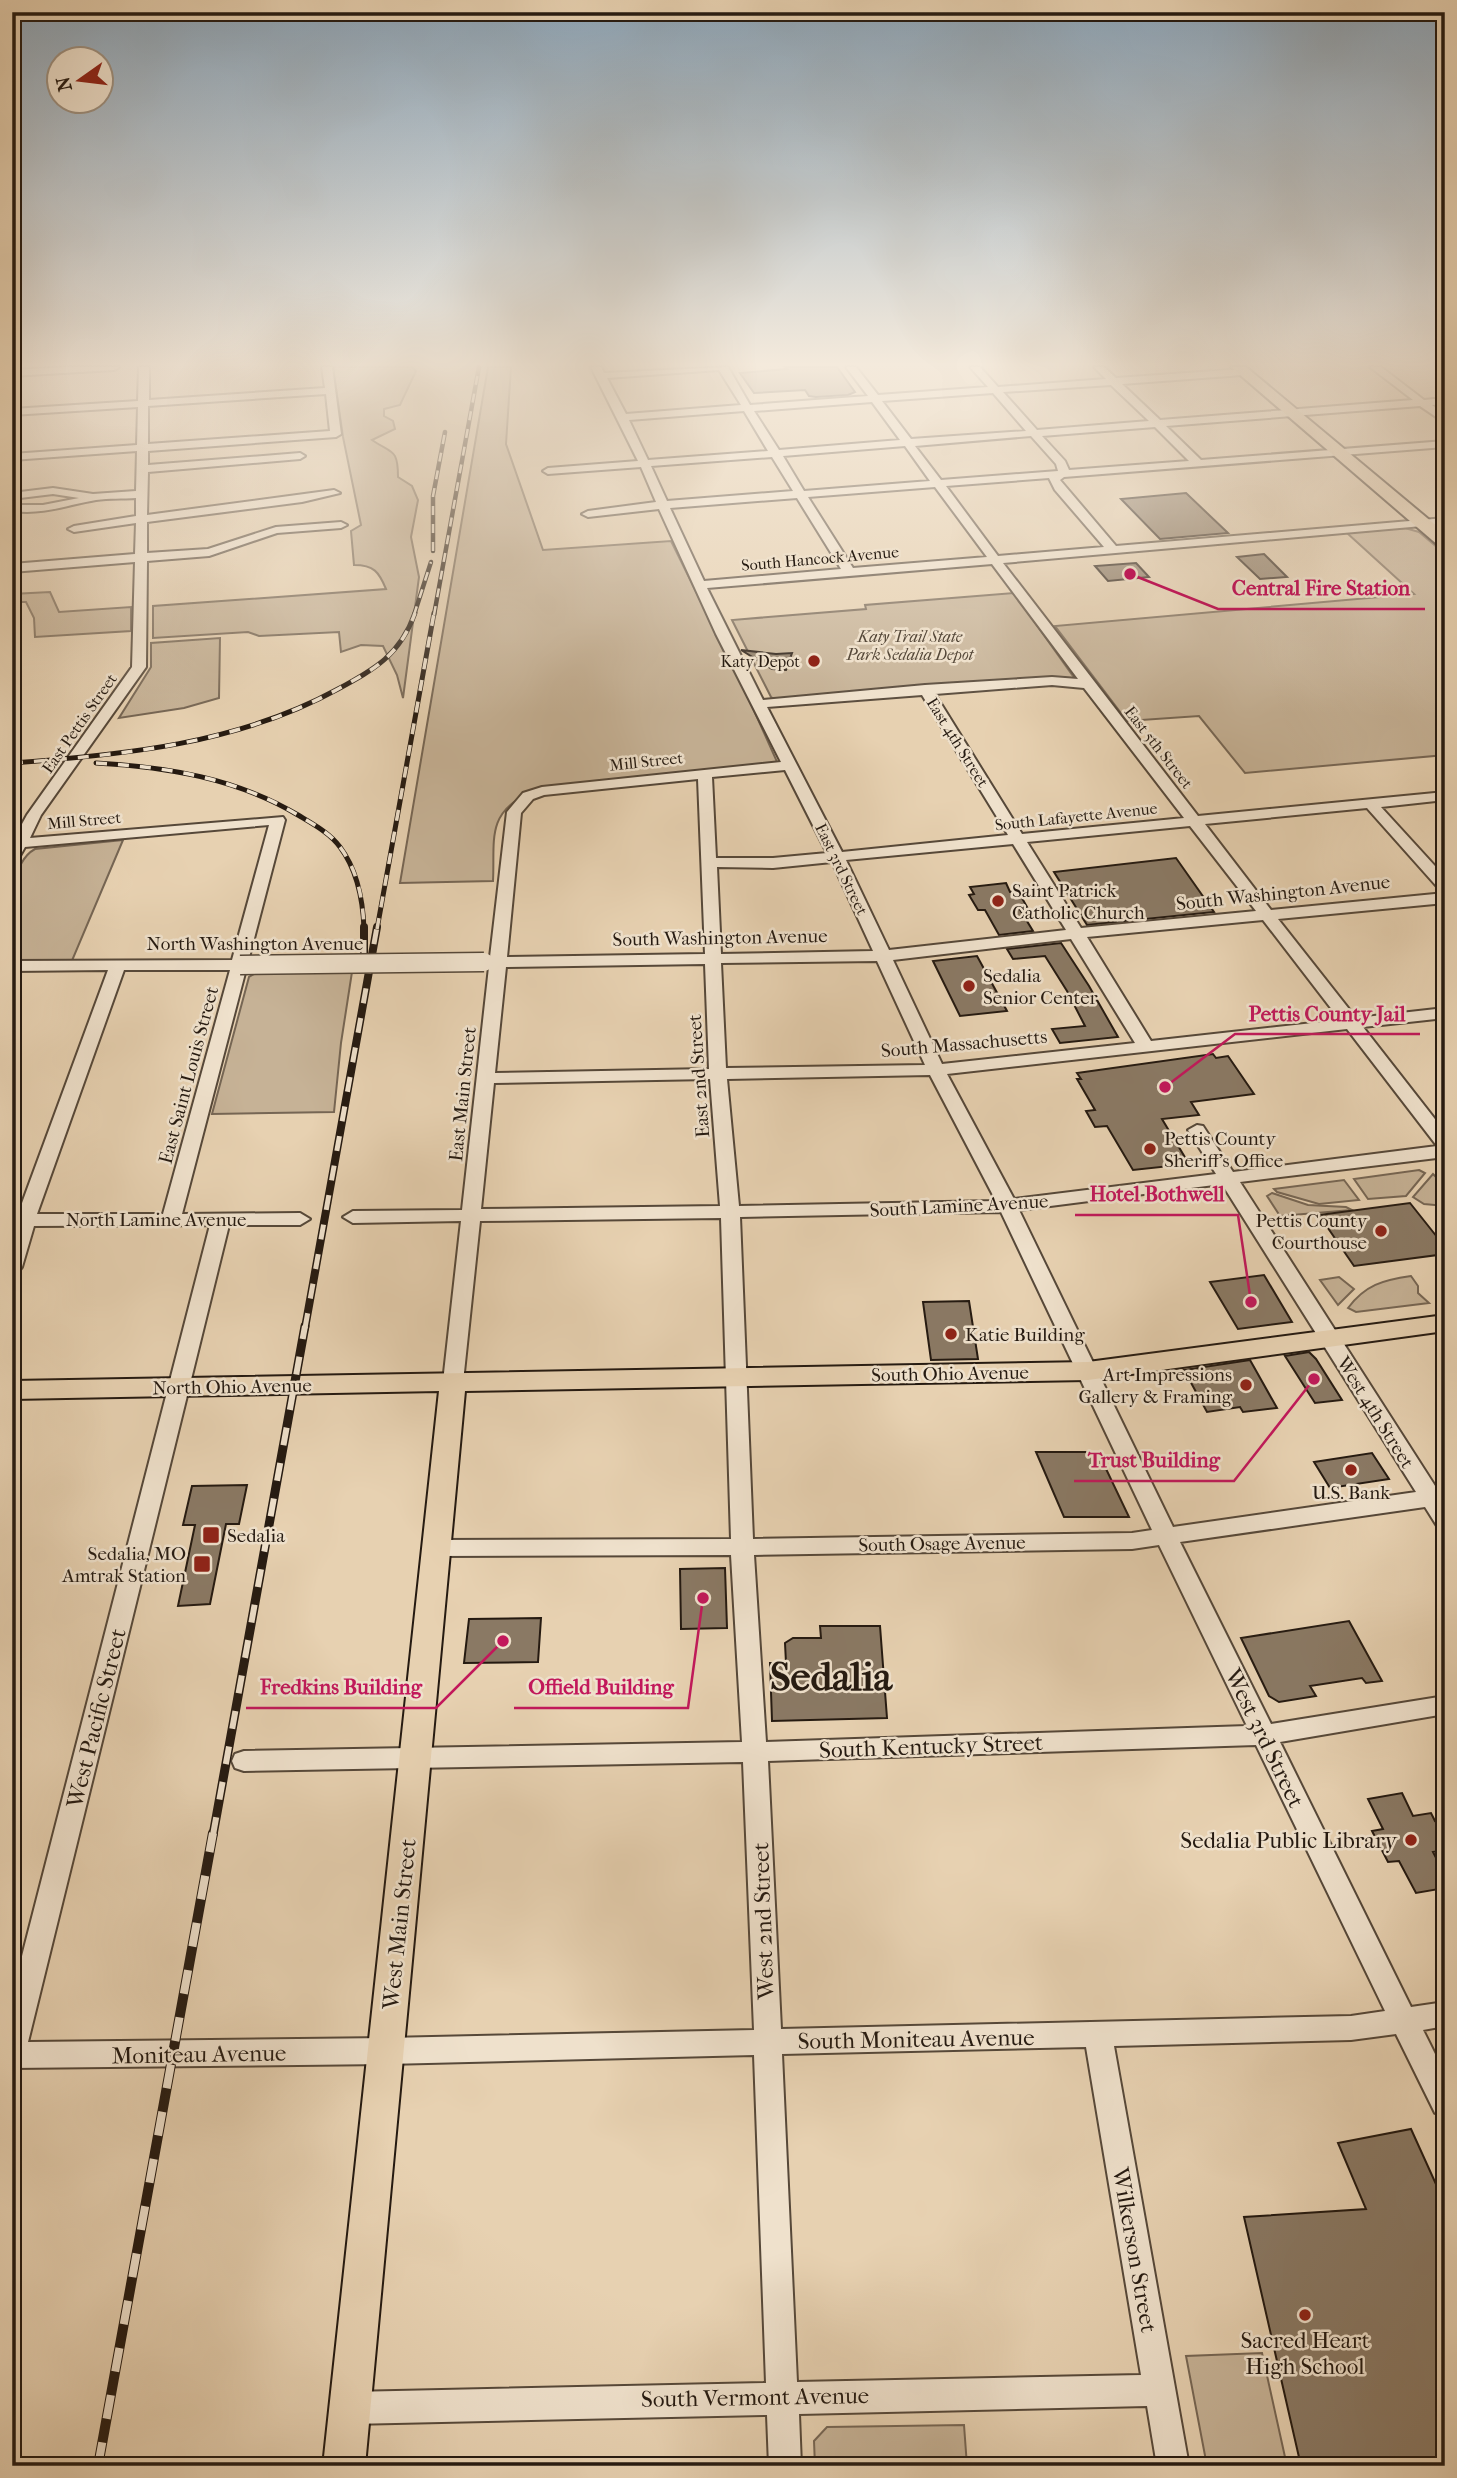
<svg xmlns="http://www.w3.org/2000/svg" width="1457" height="2478" font-family="'IM FELL French Canon',serif">
<style>
.green{fill:#c6b296;stroke:#766654;stroke-width:2}
.building{fill:#8a7964;stroke:#251a11;stroke-width:2}
.lines{fill:none;stroke-linecap:round;stroke-linejoin:round}
.minor-casing{stroke:#564839;stroke-width:4}
.major-casing{stroke:#251a11;stroke-width:4}
.highway-casing{stroke:#251a11;stroke-width:4}
.minor{fill:#efe1cc;fill-rule:evenodd}
.major{fill:#e7d1b1;fill-rule:evenodd}
.highway{fill:#e7d1b1;fill-rule:evenodd}
.rail-far4-casing{stroke:#251a11;stroke-width:4.5}
.rail-far3-casing{stroke:#251a11;stroke-width:5}
.rail-far2-casing{stroke:#251a11;stroke-width:8}
.rail-far1-casing{stroke:#251a11;stroke-width:9}
.rail-casing{stroke:#251a11;stroke-width:10}
.rail-far4{stroke:#efe1cc;stroke-width:2.5;stroke-dasharray:9;stroke-linecap:butt}
.rail-far3{stroke:#efe1cc;stroke-width:3.5;stroke-dasharray:11;stroke-linecap:butt}
.rail-far2{stroke:#efe1cc;stroke-width:5;stroke-dasharray:15;stroke-linecap:butt}
.rail-far1{stroke:#efe1cc;stroke-width:6;stroke-dasharray:18;stroke-linecap:butt}
.rail{stroke:#efe1cc;stroke-width:8;stroke-dasharray:24;stroke-linecap:butt}
.minor-bridge-casing{stroke:#564839;stroke-width:21;stroke-linecap:butt}
.minor-bridge{stroke:#efe1cc;stroke-width:18}
.poi-dot{fill:#8f2418;stroke:#efe1cc;stroke-width:2.5}
.labels{text-anchor:middle;stroke-width:5;stroke-linejoin:round;paint-order:stroke}
.far-street-label{font-size:16px;fill:#251a11;stroke:#efe1cc}
.far-park-label{font-size:16px;font-style:italic;fill:#554839;stroke:#efe1cc}
.far-poi-label{font-size:16px;fill:#251a11;stroke:#efe1cc;text-anchor:end}
.poi-label{font-size:19px;fill:#251a11;stroke:#efe1cc;text-anchor:start}
.street-label{font-size:19px;fill:#251a11;stroke:#efe1cc}
.near-street-label{font-size:23px;fill:#251a11;stroke:#efe1cc}
.near-poi-label{font-size:23px;fill:#251a11;stroke:#efe1cc;text-anchor:end}
.near-town-label{font-size:40px;font-weight:bold;fill:#251a11;stroke:#efe1cc}
.leader{fill:none;stroke:#c2185b;stroke-width:2.5}
.callout-dot{fill:#c2185b;stroke:#efe1cc;stroke-width:2.5}
.callout-label{font-size:21px;text-anchor:middle;font-weight:bold;fill:#c2185b;stroke:#efe1cc;stroke-width:5;stroke-linejoin:round;paint-order:stroke}
</style>
<rect width="100%" height="100%" fill="#e7d1b1"/>
<filter id="stains"><feTurbulence type="fractalNoise" baseFrequency=".00286" numOctaves="4"/><feColorMatrix values="0 0 0 0 .2 0 0 0 0 .09 0 0 0 0 .02 0 0 0 .5 -.17"/></filter>
<radialGradient id="worn" r=".72"><stop offset=".6" stop-color="#630" stop-opacity="0"/><stop offset="1" stop-color="#630" stop-opacity=".3"/></radialGradient>
<g class="green">
<path d="M 333,367 L 412,367 L 416,371 L 400,405 L 384,409 L 384,416 L 393,421 L 395,429 L 372,440 C 392,454 398,448 398,477 L 412,486 L 418,500 L 411,537 L 419,577 L 403,698 L 397,675 L 383,646 L 361,645 L 341,652 L 339,632 L 259,636 L 248,632 L 153,638 L 153,606 L 386,589 C 379,572 374,565 354,565 L 351,531 L 361,525 L 343,437 Z"/>
<path d="M 488,367 L 511,367 L 506,444 L 543,550 L 671,541 L 747,695 L 778,764 L 526,795 C 486,814 495,843 493,881 L 400,883 Z"/>
<path d="M 1405,528 L 1419,532 L 1445,554 L 1445,755 L 1245,773 L 1199,716 L 1127,721 L 1055,626 L 1414,594 L 1347,533 Z"/>
<path d="M 50,592 L 59,612 L 131,607 L 131,631 L 35,637 L 34,618 L 26,602 L 12,602 L 12,594 Z"/>
<path d="M 1014,593 L 1075,679 L 1045,677 L 776,700 L 771,697 L 732,620 L 866,609 L 865,605 Z"/>
<path d="M 220,638 L 219,698 L 184,708 L 119,718 L 151,667 L 151,643 Z"/>
<path d="M 123,840 L 71,963 L 12,964 C 12,932 4,866 35,849 Z"/>
<path d="M 259,971 L 352,972 L 341,1043 L 334,1112 L 212,1114 L 249,977 Z"/>
<path d="M 1419,1170 L 1425,1173 L 1406,1196 L 1368,1199 L 1354,1179 Z"/>
<path d="M 1433,1174 L 1445,1186 L 1445,1206 L 1424,1204 L 1413,1197 Z"/>
<path d="M 1344,1180 L 1359,1200 L 1319,1204 L 1277,1192 L 1274,1189 Z"/>
<path d="M 1272,1193 L 1308,1205 L 1346,1207 L 1352,1210 L 1280,1216 L 1267,1196 Z"/>
<path d="M 1411,1276 L 1418,1286 L 1418,1293 L 1429,1303 L 1356,1312 L 1348,1308 C 1365,1285 1383,1280 1411,1276 Z"/>
<path d="M 1339,1277 L 1354,1289 L 1338,1305 L 1320,1280 Z"/>
<path d="M 1262,2353 L 1287,2466 L 1207,2466 L 1186,2356 Z"/>
<path d="M 964,2425 L 967,2466 L 815,2466 L 814,2441 L 827,2427 Z"/>
</g>
<g class="building">
<path d="M 785,367 L 837,367 L 855,392 L 848,395 L 816,397 L 809,396 L 805,390 L 754,393 L 740,373 L 787,369 Z"/>
<path d="M 1186,493 L 1228,533 L 1160,539 L 1121,499 Z"/>
<path d="M 1264,554 L 1287,577 L 1260,579 L 1237,557 Z"/>
<path d="M 1136,563 L 1149,577 L 1108,581 L 1095,566 Z"/>
<path d="M 741,650 L 776,654 L 792,653 L 786,670 L 772,669 Z"/>
<path d="M 1176,858 L 1214,912 L 1087,925 L 1054,872 Z"/>
<path d="M 1006,883 L 1010,892 L 1018,891 L 1027,907 L 1019,908 L 1033,931 L 999,935 L 985,910 L 978,910 L 969,895 L 974,894 L 970,887 Z"/>
<path d="M 1061,943 L 1089,986 L 1118,1037 L 1060,1043 L 1052,1029 L 1085,1026 L 1067,991 L 1045,956 L 1013,959 L 1007,949 Z"/>
<path d="M 977,956 L 1007,1011 L 960,1016 L 933,961 Z"/>
<path d="M 1213,1054 L 1216,1058 L 1228,1056 L 1254,1094 L 1191,1102 L 1199,1115 L 1162,1119 L 1189,1164 L 1133,1170 L 1107,1126 L 1095,1127 L 1086,1111 L 1095,1110 L 1077,1079 L 1081,1079 L 1077,1073 Z"/>
<path d="M 1410,1203 L 1445,1247 L 1445,1254 L 1354,1266 L 1319,1215 Z"/>
<path d="M 1264,1275 L 1292,1322 L 1238,1329 L 1210,1282 Z"/>
<path d="M 969,1301 L 978,1359 L 931,1360 L 923,1302 Z"/>
<path d="M 1309,1352 L 1316,1359 L 1342,1400 L 1315,1403 L 1285,1356 Z"/>
<path d="M 1250,1360 L 1277,1408 L 1243,1412 L 1240,1407 L 1207,1412 L 1184,1370 Z"/>
<path d="M 1036,1452 L 1098,1452 L 1129,1517 L 1064,1517 Z"/>
<path d="M 1372,1453 L 1389,1479 L 1330,1488 L 1314,1462 Z"/>
<path d="M 247,1485 L 239,1524 L 226,1524 L 210,1604 L 178,1606 L 195,1525 L 183,1525 L 192,1486 Z"/>
<path d="M 725,1568 L 727,1628 L 681,1629 L 680,1569 Z"/>
<path d="M 541,1618 L 538,1662 L 464,1663 L 469,1619 Z"/>
<path d="M 1349,1621 L 1382,1681 L 1366,1683 L 1362,1678 L 1310,1686 L 1316,1696 L 1279,1702 L 1269,1696 L 1241,1638 Z"/>
<path d="M 820,1626 L 880,1626 L 887,1718 L 772,1721 L 770,1663 L 786,1663 L 785,1643 L 793,1638 L 821,1638 Z"/>
<path d="M 1402,1793 L 1413,1816 L 1431,1813 L 1435,1821 L 1445,1819 L 1445,1850 L 1433,1852 L 1445,1875 L 1445,1888 L 1416,1893 L 1399,1861 L 1388,1862 L 1372,1831 L 1383,1829 L 1368,1799 Z"/>
<path d="M 1411,2129 L 1445,2204 L 1445,2466 L 1301,2466 L 1244,2217 L 1366,2209 L 1338,2143 Z"/>
</g>
<g class="lines">
<defs>
<g id="minor">
<path d="M 68,367 L 119,367 L 114,370 L 12,376 L 12,370 Z"/>
<path d="M 139,367 L 149,367 L 149,400 L 325,388 L 322,367 L 332,367 L 341,434 L 336,437 L 148,451 L 148,465 L 300,453 L 305,456 L 300,459 L 148,472 L 147,515 L 334,490 L 340,493 L 302,502 L 147,522 L 147,553 L 208,549 L 276,527 L 341,522 L 347,525 L 341,528 L 277,533 L 209,556 L 147,561 L 146,667 L 41,815 L 30,838 L 283,817 L 285,820 L 182,1214 L 300,1213 L 310,1219 L 300,1225 L 229,1225 L 28,2042 L 387,2038 L 754,2030 L 743,1762 L 244,1771 L 235,1768 L 232,1761 L 235,1754 L 244,1751 L 742,1742 L 731,1555 L 436,1556 L 428,1554 L 425,1548 L 428,1542 L 436,1540 L 731,1539 L 721,1218 L 480,1221 L 463,1382 L 460,1387 L 446,1387 L 443,1382 L 461,1221 L 353,1223 L 343,1217 L 353,1211 L 462,1210 L 489,967 L 478,965 L 476,962 L 478,959 L 490,957 L 507,812 L 523,793 L 542,787 L 781,762 L 716,634 L 659,509 L 588,517 L 582,514 L 588,511 L 656,502 L 641,467 L 548,474 L 543,471 L 548,468 L 638,461 L 591,367 L 601,367 L 604,373 L 728,367 L 750,405 L 868,396 L 846,367 L 856,367 L 878,395 L 988,387 L 970,367 L 980,367 L 998,387 L 1106,379 L 1094,367 L 1104,367 L 1116,378 L 1243,369 L 1248,372 L 1243,375 L 1122,384 L 1160,420 L 1413,400 L 1370,367 L 1381,367 L 1424,400 L 1445,398 L 1445,404 L 1432,405 L 1445,415 L 1445,423 L 1420,406 L 1166,426 L 1201,460 L 1445,441 L 1445,447 L 1064,477 L 1060,480 L 1116,546 L 1445,518 L 1445,524 L 1003,563 L 1198,816 L 1445,792 L 1445,800 L 1381,807 L 1445,877 L 1445,892 L 1440,890 L 1367,808 L 1205,824 L 1271,910 L 1445,893 L 1445,903 L 1278,919 L 1356,1018 L 1445,1008 L 1445,1018 L 1363,1027 L 1445,1132 L 1445,1157 L 1240,1182 L 1437,1489 L 1445,1488 L 1445,1528 L 1437,1526 L 1425,1507 L 1180,1542 L 1271,1724 L 1445,1696 L 1445,1714 L 1280,1742 L 1411,2007 L 1445,2002 L 1445,2026 L 1423,2030 L 1445,2074 L 1445,2117 L 1435,2113 L 1396,2034 L 1351,2040 L 1114,2046 L 1189,2466 L 1157,2466 L 1147,2406 L 799,2414 L 801,2466 L 769,2466 L 767,2415 L 350,2424 L 339,2419 L 334,2408 L 339,2397 L 350,2392 L 766,2383 L 754,2055 L 387,2064 L 12,2068 L 12,1995 L 210,1225 L 34,1226 L 22,1267 L 19,1271 L 12,1273 L 14,1226 L 12,1215 L 18,1214 L 108,970 L 12,971 L 12,961 L 232,960 L 269,825 L 25,847 L 17,861 L 12,862 L 12,842 L 27,815 L 132,667 L 135,562 L 12,572 L 12,564 L 135,554 L 136,523 L 74,532 L 68,529 L 74,526 L 136,516 L 136,498 C 123,499 109,498 96,500 C 66,505 45,515 12,511 L 12,505 L 43,505 L 79,498 L 53,494 L 12,499 L 12,493 L 53,488 L 93,494 L 136,491 L 137,451 L 12,460 L 12,454 L 137,445 L 138,407 L 12,415 L 12,409 L 138,401 ZM 719,370 L 741,405 L 626,414 L 607,378 ZM 1111,385 L 1149,421 L 1037,430 L 1003,392 ZM 993,393 L 1026,431 L 911,439 L 882,401 ZM 326,394 L 330,431 L 148,444 L 148,406 ZM 872,402 L 900,440 L 779,450 L 754,411 ZM 744,411 L 768,451 L 648,460 L 629,420 ZM 1155,427 L 1189,461 L 1069,470 L 1065,461 L 1042,436 ZM 1031,436 L 1056,464 L 1058,471 L 941,480 L 915,446 ZM 905,446 L 930,481 L 804,491 L 783,456 ZM 772,457 L 793,491 L 667,501 L 651,466 ZM 1049,478 L 1055,490 L 1104,547 L 998,556 L 946,486 ZM 935,487 L 987,557 L 853,568 L 808,497 ZM 797,498 L 841,569 L 704,581 L 670,508 ZM 992,564 L 1078,679 L 1052,677 L 925,685 L 763,700 L 707,588 ZM 1052,685 L 1084,688 L 1184,818 L 1022,834 L 935,694 ZM 922,695 L 1008,835 L 842,852 L 767,707 ZM 785,770 L 827,853 L 773,858 L 716,858 L 712,777 ZM 698,779 L 705,954 L 507,957 L 521,813 L 533,799 L 544,795 ZM 1190,826 L 1256,911 L 1081,928 L 1027,842 ZM 1013,844 L 1066,930 L 889,950 L 846,860 ZM 832,862 L 873,951 L 721,954 L 717,867 L 773,868 ZM 1263,920 L 1340,1020 L 1151,1041 L 1087,937 ZM 1071,939 L 1135,1043 L 942,1064 L 893,960 ZM 877,961 L 925,1065 L 726,1068 L 721,963 ZM 705,964 L 709,1069 L 495,1073 L 506,967 ZM 124,970 L 230,970 L 163,1214 L 37,1214 ZM 1347,1029 L 1437,1146 L 1233,1172 L 1203,1126 L 1197,1125 L 1188,1130 L 1216,1174 L 1014,1199 L 947,1074 ZM 930,1075 L 996,1201 L 739,1206 L 727,1079 ZM 710,1079 L 720,1206 L 481,1209 L 494,1083 ZM 1222,1184 L 1416,1492 L 1173,1527 L 1019,1210 ZM 1001,1212 L 1152,1530 L 1132,1533 L 753,1539 L 740,1217 ZM 1159,1545 L 1247,1726 L 766,1742 L 754,1555 L 1132,1549 ZM 1256,1745 L 1385,2011 L 1351,2016 L 781,2029 L 768,1761 ZM 1086,2047 L 1141,2375 L 797,2382 L 782,2054 Z"/>
</g>
<path id="major" d="M 1445,1315 L 1445,1331 L 1088,1380 L 465,1391 L 365,2466 L 323,2466 L 439,1391 L 12,1399 L 12,1381 L 1088,1362 Z"/>
<path id="highway" d="M 1231,367 L 1246,367 L 1445,533 L 1445,547 L 1439,546 Z"/>
</defs>
<use href="#minor" class="minor-casing"/>
<use href="#major" class="major-casing"/>
<use href="#highway" class="highway-casing"/>
<use href="#minor" class="minor"/>
<use href="#major" class="major"/>
<use href="#highway" class="highway"/>
<defs>
<g id="rail-far4">
<path d="M 433,551 L 433,496 L 445,432"/>
<path d="M 414,615 L 431,562"/>
<path d="M 434,615 L 479,367"/>
</g>
<g id="rail-far3">
<path d="M 12,763 C 123,755 238,744 338,689 C 375,669 400,655 415,613"/>
<path d="M 96,763 C 167,767 236,778 298,815 C 313,824 330,833 340,847 C 358,871 363,900 364,929"/>
<path d="M 377,929 L 434,613"/>
</g>
<g id="rail-far2">
<path d="M 364,955 L 364,927"/>
<path d="M 305,1328 L 377,927"/>
</g>
<path id="rail-far1" d="M 213,1835 L 305,1326"/>
<path id="rail" d="M 98,2466 L 213,1833"/>
</defs>
<use href="#rail-far4" class="rail-far4-casing"/>
<use href="#rail-far3" class="rail-far3-casing"/>
<use href="#rail-far2" class="rail-far2-casing"/>
<use href="#rail-far1" class="rail-far1-casing"/>
<use href="#rail" class="rail-casing"/>
<use href="#rail-far4" class="rail-far4"/>
<use href="#rail-far3" class="rail-far3"/>
<use href="#rail-far2" class="rail-far2"/>
<use href="#rail-far1" class="rail-far1"/>
<use href="#rail" class="rail"/>
<defs>
<path id="minor-bridge" d="M 240,965 L 484,962"/>
</defs>
<use href="#minor-bridge" class="minor-bridge-casing"/>
<use href="#minor-bridge" class="minor-bridge"/>
</g>
<linearGradient id="sky" x2="0" y2="1"><stop stop-color="#8da7bc"/><stop offset="0.51" stop-color="#f4eadc"/><stop offset="1" stop-color="#f4eadc" stop-opacity="0"/></linearGradient>
<rect width="1457" height="714" fill="url(#sky)"/>
<g class="poi-dot">
<circle cx="814" cy="661" r="7"/>
<circle cx="998" cy="901" r="7"/>
<circle cx="969" cy="986" r="7"/>
<circle cx="1150" cy="1149" r="7"/>
<circle cx="1381" cy="1231" r="7"/>
<circle cx="951" cy="1334" r="7"/>
<circle cx="1246" cy="1385" r="7"/>
<circle cx="1351" cy="1470" r="7"/>
<rect x="202" y="1526" width="18" height="18" rx="3.5"/>
<rect x="193" y="1555" width="18" height="18" rx="3.5"/>
<circle cx="1411" cy="1840" r="7"/>
<circle cx="1305" cy="2315" r="7"/>
</g>
<g class="labels">
<g class="far-street-label">
<text transform="translate(820 558) rotate(-5)" y="6">South Hancock Avenue</text>
<text transform="translate(79 723) rotate(-55)" y="6">East Pettis Street</text>
<text transform="translate(958 742) rotate(58)" y="6">East 4th Street</text>
<text transform="translate(1159 747) rotate(52)" y="6">East 5th Street</text>
<text transform="translate(646 761) rotate(-6)" y="6">Mill Street</text>
<text transform="translate(1076 816) rotate(-6)" y="6">South Lafayette Avenue</text>
<text transform="translate(84 820) rotate(-5)" y="6">Mill Street</text>
<text transform="translate(842 869) rotate(64)" y="6">East 3rd Street</text>
</g>
<g class="far-park-label">
<text x="910" y="642">Katy Trail State<tspan x="910" dy="18">Park Sedalia Depot</tspan></text>
</g>
<g class="far-poi-label">
<text x="800" y="667">Katy Depot</text>
</g>
<g class="poi-label">
<text x="1012" y="897">Saint Patrick<tspan x="1012" dy="22">Catholic Church</tspan></text>
<text x="983" y="982">Sedalia<tspan x="983" dy="22">Senior Center</tspan></text>
<text x="1164" y="1145">Pettis County<tspan x="1164" dy="22">Sheriff's Office</tspan></text>
<text x="1367" y="1227" text-anchor="end">Pettis County<tspan x="1367" dy="22">Courthouse</tspan></text>
<text x="965" y="1341">Katie Building</text>
<text x="1232" y="1381" text-anchor="end">Art Impressions<tspan x="1232" dy="22">Gallery &amp; Framing</tspan></text>
<text x="1351" y="1499" text-anchor="middle">U.S. Bank</text>
<text x="227" y="1542">Sedalia</text>
<text x="186" y="1560" text-anchor="end">Sedalia, MO<tspan x="186" dy="22">Amtrak Station</tspan></text>
</g>
<g class="street-label">
<text transform="translate(1283 892) rotate(-6)" y="7">South Washington Avenue</text>
<text transform="translate(720 937) rotate(-1)" y="7">South Washington Avenue</text>
<text x="255" y="950">North Washington Avenue</text>
<text transform="translate(964 1043) rotate(-5)" y="7">South Massachusetts</text>
<text transform="translate(188 1075) rotate(-75)" y="7">East Saint Louis Street</text>
<text transform="translate(698 1076) rotate(-94)" y="7">East 2nd Street</text>
<text transform="translate(462 1094) rotate(-84)" y="7">East Main Street</text>
<text transform="translate(959 1205) rotate(-3)" y="7">South Lamine Avenue</text>
<text x="156" y="1226">North Lamine Avenue</text>
<text transform="translate(950 1373) rotate(-1)" y="7">South Ohio Avenue</text>
<text transform="translate(232 1386) rotate(-1)" y="7">North Ohio Avenue</text>
<text transform="translate(1376 1412) rotate(58)" y="7">West 4th Street</text>
<text transform="translate(942 1543) rotate(-1)" y="7">South Osage Avenue</text>
</g>
<g class="near-street-label">
<text transform="translate(96 1718) rotate(-76)" y="8">West Pacific Street</text>
<text transform="translate(1265 1738) rotate(64)" y="8">West 3rd Street</text>
<text transform="translate(931 1746) rotate(-2)" y="8">South Kentucky Street</text>
<text transform="translate(763 1921) rotate(-92)" y="8">West 2nd Street</text>
<text transform="translate(399 1924) rotate(-84)" y="8">West Main Street</text>
<text transform="translate(916 2039) rotate(-1)" y="8">South Moniteau Avenue</text>
<text transform="translate(199 2054) rotate(-1)" y="8">Moniteau Avenue</text>
<text transform="translate(1135 2250) rotate(80)" y="8">Wilkerson Street</text>
<text transform="translate(755 2397) rotate(-1)" y="8">South Vermont Avenue</text>
</g>
<g class="near-poi-label">
<text x="1397" y="1848">Sedalia Public Library</text>
<text x="1305" y="2348" text-anchor="middle">Sacred Heart<tspan x="1305" dy="26">High School</tspan></text>
</g>
<g class="near-town-label">
<text x="831" y="1690">Sedalia</text>
</g>
</g>
<path class="leader" d="M1130 574L1218 609H1425M1165 1087L1235 1034H1420M1251 1302L1238 1215H1075M1314 1379L1234 1481H1074M503 1641L436 1708H246M703 1598L688 1708H514"/>
<g class="callout-dot">
<circle cx="1130" cy="574" r="7"/>
<circle cx="1165" cy="1087" r="7"/>
<circle cx="1251" cy="1302" r="7"/>
<circle cx="1314" cy="1379" r="7"/>
<circle cx="503" cy="1641" r="7"/>
<circle cx="703" cy="1598" r="7"/>
</g>
<g class="callout-label">
<text x="1321" y="595">Central Fire Station</text>
<text x="1327" y="1021">Pettis County Jail</text>
<text x="1157" y="1201">Hotel Bothwell</text>
<text x="1154" y="1467">Trust Building</text>
<text x="341" y="1694">Fredkins Building</text>
<text x="601" y="1694">Offield Building</text>
</g>
<rect width="1457" height="2478" fill="none" stroke="#e7d1b1" stroke-width="42"/>
<rect x="14" y="14" width="1429" height="2450" fill="none" stroke="#251a11" stroke-width="3.5"/>
<rect x="21" y="21" width="1415" height="2436" fill="none" stroke="#251a11" stroke-width="2"/>
<g transform="translate(80 80) rotate(256)"><circle r="33" fill="#efe1cc" stroke="#9e9181" stroke-width="2"/>
<path d="M0-5L12 26L0 18L-12 26Z" fill="#8f2418"/>
<text y="-10" font-size="19" font-weight="bold" text-anchor="middle" fill="#251a11">N</text>
</g>
<rect width="100%" height="100%" filter="url(#stains)"/>
<rect width="100%" height="100%" fill="url(#worn)"/>
</svg>
